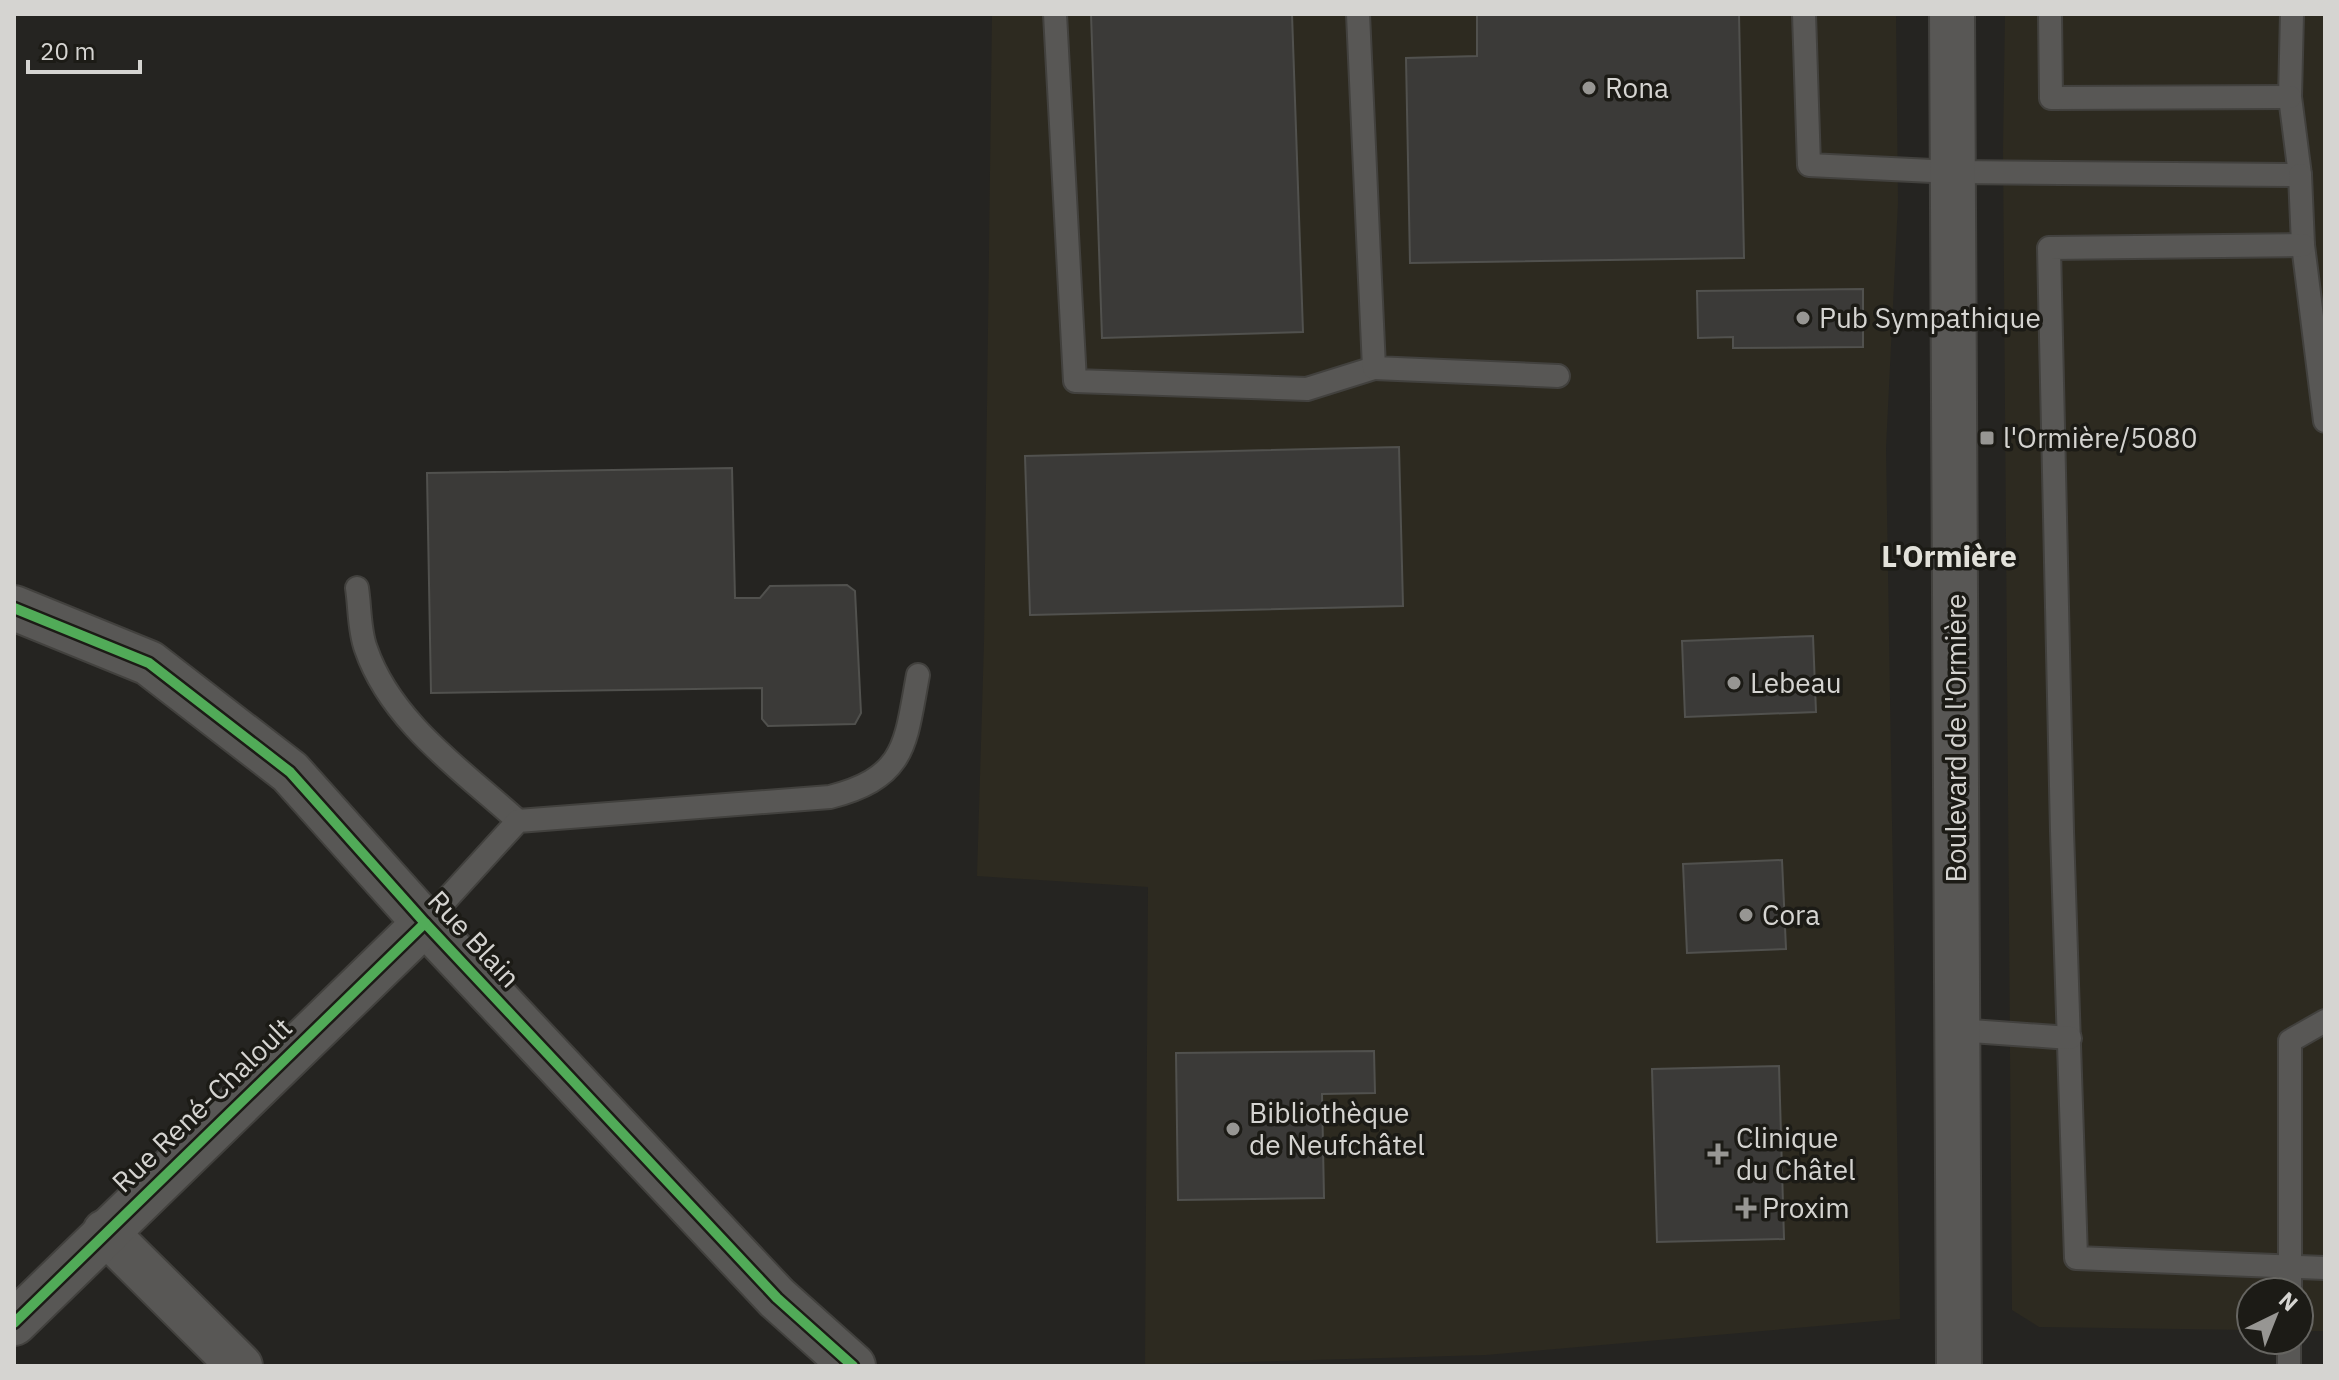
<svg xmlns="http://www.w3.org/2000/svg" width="2339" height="1380" font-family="'IBM Plex Sans',sans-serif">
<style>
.built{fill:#2d2a20}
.building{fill:#3b3a38;stroke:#51514e;stroke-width:2}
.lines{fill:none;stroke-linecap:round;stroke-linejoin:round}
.lane-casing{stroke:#42413e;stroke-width:26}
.street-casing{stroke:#42413e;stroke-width:48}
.secondary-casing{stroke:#42413e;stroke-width:48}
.lane{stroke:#585755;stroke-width:22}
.street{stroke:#585755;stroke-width:44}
.secondary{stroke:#585755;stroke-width:44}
.cycleway-casing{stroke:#1c1b16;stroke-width:15}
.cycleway{stroke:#51ab58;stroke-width:10}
.poi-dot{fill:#979693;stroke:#1c1b16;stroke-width:3}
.labels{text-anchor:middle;stroke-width:7;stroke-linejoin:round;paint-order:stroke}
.poi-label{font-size:28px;fill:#d5d4d1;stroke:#1c1b16;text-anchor:start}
.street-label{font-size:28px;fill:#d5d4d1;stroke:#1c1b16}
.neighbourhood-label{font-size:30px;font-weight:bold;fill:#e2e1da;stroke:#1c1b16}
</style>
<rect width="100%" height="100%" fill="#252421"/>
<g class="built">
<path d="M 992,14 L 1896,14 L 1898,203 L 1886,448 L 1900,1319 L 1486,1355 L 1145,1365 L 1148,887 L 977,876 L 984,643 Z"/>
<path d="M 2005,14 L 2325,14 L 2325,1331 L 2299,1331 L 2299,1292 L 2251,1292 L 2251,1330 L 2039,1327 L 2012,1310 L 2003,151 Z"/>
</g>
<g class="building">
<path d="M 1091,14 L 1292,14 L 1303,332 L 1102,338 Z"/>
<path d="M 1477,14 L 1739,14 L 1744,258 L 1410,263 L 1406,58 L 1477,56 Z"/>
<path d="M 1863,289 L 1863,347 L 1733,348 L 1733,337 L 1698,338 L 1697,291 Z"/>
<path d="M 1399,447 L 1403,606 L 1030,615 L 1025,456 Z"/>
<path d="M 732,468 L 735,598 L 760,598 L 770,586 L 847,585 L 855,591 L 861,713 L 855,724 L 768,726 L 762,719 L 762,688 L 431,693 L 427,473 Z"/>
<path d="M 1813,636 L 1816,712 L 1685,717 L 1682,641 Z"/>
<path d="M 1782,860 L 1786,949 L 1687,953 L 1683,864 Z"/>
<path d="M 1374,1051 L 1375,1093 L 1322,1094 L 1324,1198 L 1178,1200 L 1176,1053 Z"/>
<path d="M 1779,1066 L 1784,1239 L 1657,1242 L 1652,1069 Z"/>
</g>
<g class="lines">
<defs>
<g id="lane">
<path d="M 1055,14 L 1075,381 L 1307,389 L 1374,368"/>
<path d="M 1358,14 L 1374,368 L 1558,376"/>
<path d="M 1804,14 L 1809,165 L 1953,172 L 2300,175 L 2290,97 L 2292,14"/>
<path d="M 2050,14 L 2051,98 L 2290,97"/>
<path d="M 2300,175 L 2303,245 L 2325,421"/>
<path d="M 2303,245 L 2049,248 L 2062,831 L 2076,1258 L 2325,1268"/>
<path d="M 357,588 C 360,607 359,631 366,649 C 391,722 463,771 518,821"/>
<path d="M 425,923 L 518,821 L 830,797 C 907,777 905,744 918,675"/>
<path d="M 1957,1030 L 2070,1038"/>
<path d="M 2290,1292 L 2290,1041 L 2325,1021"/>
<path d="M 2289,1366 L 2289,1340"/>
</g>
<g id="street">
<path d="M 14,608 L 149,663 L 290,772 L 425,923 L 777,1298 L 853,1366"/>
<path d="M 105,1232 L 240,1366"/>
<path d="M 14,1323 L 425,923"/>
</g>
<path id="secondary" d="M 1952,14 L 1959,1366"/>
</defs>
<use href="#lane" class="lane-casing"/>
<use href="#street" class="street-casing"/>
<use href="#secondary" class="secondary-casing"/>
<use href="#lane" class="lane"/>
<use href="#street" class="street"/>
<use href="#secondary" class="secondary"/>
<defs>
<g id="cycleway">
<path d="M 14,608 L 149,663 L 290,772 L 425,923 L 777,1298 L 853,1366"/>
<path d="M 14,1323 L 425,923"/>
</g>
</defs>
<use href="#cycleway" class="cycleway-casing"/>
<use href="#cycleway" class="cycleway"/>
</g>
<g class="poi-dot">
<circle cx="1589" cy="88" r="8"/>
<circle cx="1803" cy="318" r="8"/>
<rect x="1979" y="430" width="16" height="16" rx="4"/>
<circle cx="1734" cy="683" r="8"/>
<circle cx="1746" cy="915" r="8"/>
<circle cx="1233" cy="1129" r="8"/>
<path d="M1714 1142h8v8h8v8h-8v8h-8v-8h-8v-8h8z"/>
<path d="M1742 1196h8v8h8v8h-8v8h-8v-8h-8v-8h8z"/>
</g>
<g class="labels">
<g class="poi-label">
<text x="1605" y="98">Rona</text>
<text x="1819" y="328">Pub Sympathique</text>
<text x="2003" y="448">l'Ormière/5080</text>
<text x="1750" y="693">Lebeau</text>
<text x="1762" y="925">Cora</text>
<text x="1249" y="1123">Bibliothèque<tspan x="1249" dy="32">de Neufchâtel</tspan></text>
<text x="1736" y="1148">Clinique<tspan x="1736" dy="32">du Châtel</tspan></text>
<text x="1762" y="1218">Proxim</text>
</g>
<g class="street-label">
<text transform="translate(1956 738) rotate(-90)" y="10">Boulevard de l'Ormière</text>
<text transform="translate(474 939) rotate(47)" y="10">Rue Blain</text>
<text transform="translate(202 1105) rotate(-44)" y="10">Rue René-Chaloult</text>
</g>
<g class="neighbourhood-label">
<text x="1949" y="567">L'Ormière</text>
</g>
</g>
<rect width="2339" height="1380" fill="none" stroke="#d5d4d1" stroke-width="32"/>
<g transform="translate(2275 1316) rotate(43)"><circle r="38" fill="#1c1b16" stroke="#666561" stroke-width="2"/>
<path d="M0-6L14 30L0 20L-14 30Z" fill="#979693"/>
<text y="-12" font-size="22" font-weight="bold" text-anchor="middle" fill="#d5d4d1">N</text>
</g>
<path d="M28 60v12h112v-12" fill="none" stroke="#d5d4d1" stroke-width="4"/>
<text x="40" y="60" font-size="24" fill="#d5d4d1" stroke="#1c1b16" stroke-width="6" paint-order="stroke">20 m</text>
</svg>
